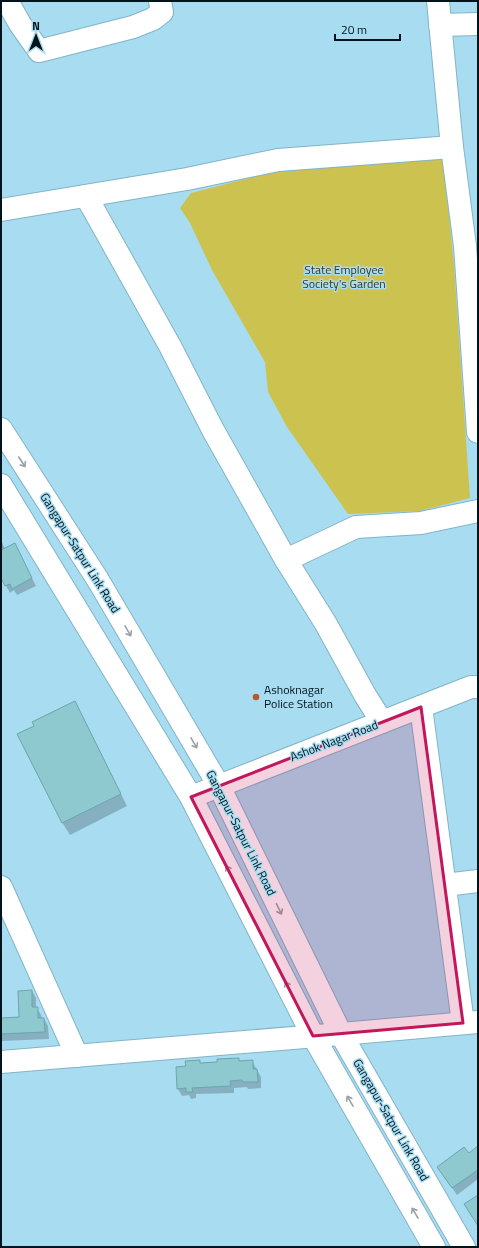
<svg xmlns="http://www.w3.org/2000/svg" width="479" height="1248" font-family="'Titillium Web',sans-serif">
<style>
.green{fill:#ccc250}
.shadow{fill:#0003}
.building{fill:#8ec9cf;stroke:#6ca5ab}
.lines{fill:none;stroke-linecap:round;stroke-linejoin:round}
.minor-casing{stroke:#81b4c8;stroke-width:24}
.tertiary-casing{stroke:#81b4c8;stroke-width:24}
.primary-casing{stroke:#81b4c8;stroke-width:24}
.minor{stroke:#fff;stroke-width:22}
.tertiary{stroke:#fff;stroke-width:22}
.primary{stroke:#fff;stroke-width:22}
.oneway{stroke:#99a1a4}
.marked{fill:#c2185b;fill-opacity:0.2;stroke:#c2185b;stroke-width:3;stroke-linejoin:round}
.poi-dot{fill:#bc5725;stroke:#a8dcf1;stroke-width:1.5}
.labels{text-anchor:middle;stroke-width:3;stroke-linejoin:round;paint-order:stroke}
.park-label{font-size:12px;fill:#38361e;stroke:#a8dcf1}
.street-label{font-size:12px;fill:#01131b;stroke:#a8dcf1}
.poi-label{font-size:12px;fill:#01131b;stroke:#a8dcf1;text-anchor:start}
</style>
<rect width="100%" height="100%" fill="#a8dcf1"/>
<path class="green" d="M 443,155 L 454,265 L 470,498 L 420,511 L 348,514 L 287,427 L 268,392 L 265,362 L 212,270 L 190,223 L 180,208 L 191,193 L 284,169 Z"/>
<g class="shadow">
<path d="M 1,540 L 5,549 L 18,551 L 36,586 L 17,595 L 14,590 L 10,593 L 1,576 Z"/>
<path d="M 82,715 L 127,806 L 70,835 L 62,822 Z"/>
<path d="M 32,991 L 36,998 L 36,1008 L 37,1008 L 41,1015 L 42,1019 L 44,1019 L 48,1026 L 49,1039 L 1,1041 L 1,1019 L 20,1018 Z"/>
<path d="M 238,1059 L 240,1062 L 252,1061 L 261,1077 L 261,1088 L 248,1089 L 247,1087 L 234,1088 L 234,1093 L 196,1094 L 196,1098 L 191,1099 L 189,1095 L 182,1096 L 178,1089 L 187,1067 L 199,1061 L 201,1064 L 218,1063 Z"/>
<path d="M 478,1147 L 478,1179 L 457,1195 L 438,1167 L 468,1154 Z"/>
</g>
<g class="building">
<path d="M 15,543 L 32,578 L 12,589 L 10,584 L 5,586 L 1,578 L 1,550 Z"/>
<path d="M 75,701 L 121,794 L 62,823 L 17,734 L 34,726 L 32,722 Z"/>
<path d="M 32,990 L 32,1007 L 38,1007 L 38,1018 L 44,1018 L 45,1032 L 1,1034 L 1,1018 L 19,1017 L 18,991 Z"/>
<path d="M 239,1058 L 239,1061 L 253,1060 L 253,1069 L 257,1069 L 258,1082 L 243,1082 L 242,1080 L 230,1081 L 231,1086 L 192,1088 L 193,1092 L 186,1092 L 186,1088 L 177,1089 L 176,1067 L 186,1066 L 185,1061 L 200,1060 L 200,1063 L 217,1062 L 217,1059 Z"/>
<path d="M 478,1146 L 478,1170 L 452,1188 L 437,1167 L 464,1147 L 469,1153 Z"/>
<path d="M 478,1195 L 478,1226 L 464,1204 Z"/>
</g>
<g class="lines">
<defs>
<g id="minor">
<path d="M 7,1 L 20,24 L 39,51 L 133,27 L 153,19 L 162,12 L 160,1"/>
<path d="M 438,1 L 452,147 L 465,246 L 478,432"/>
<path d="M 440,25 L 478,24"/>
<path d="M 86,196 L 170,346 L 213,430 L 286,560"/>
<path d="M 1,210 L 187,179 L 278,160 L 452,147"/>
<path d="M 421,707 L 463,1023"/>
<path d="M 382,722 L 365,695 L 326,624 L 286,560 L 356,527 L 421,523 L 478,511"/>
<path d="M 445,885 L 478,881"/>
<path d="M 1,887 L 77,1056"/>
<path d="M 1,1062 L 341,1034 L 478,1022"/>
</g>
<path id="tertiary" d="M 191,797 L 471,687 L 478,687"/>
<g id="primary">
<path d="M 1,429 L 98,580 L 219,786 L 341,1034 L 464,1247"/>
<path d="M 1,485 L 191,797 L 313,1036 L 434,1247"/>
</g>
</defs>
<use href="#minor" class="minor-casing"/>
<use href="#tertiary" class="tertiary-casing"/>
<use href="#primary" class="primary-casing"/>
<use href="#minor" class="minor"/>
<use href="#tertiary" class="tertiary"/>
<use href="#primary" class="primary"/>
</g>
<defs><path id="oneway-shaft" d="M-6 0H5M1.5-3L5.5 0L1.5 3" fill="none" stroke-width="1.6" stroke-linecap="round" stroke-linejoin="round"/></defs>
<g class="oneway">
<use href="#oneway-shaft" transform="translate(22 462) rotate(57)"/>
<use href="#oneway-shaft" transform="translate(128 631) rotate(60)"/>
<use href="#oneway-shaft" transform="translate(194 743) rotate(60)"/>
<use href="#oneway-shaft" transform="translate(229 871) rotate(-117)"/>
<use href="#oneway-shaft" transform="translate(279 909) rotate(64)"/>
<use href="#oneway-shaft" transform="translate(288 987) rotate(-117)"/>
<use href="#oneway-shaft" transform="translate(350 1101) rotate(-120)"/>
<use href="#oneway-shaft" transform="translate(415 1213) rotate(-120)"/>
</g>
<path class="marked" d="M 421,707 L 463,1023 L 313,1036 L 191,797 Z"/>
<circle class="poi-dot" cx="256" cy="697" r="4"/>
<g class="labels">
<g class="park-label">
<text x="344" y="274">State Employee<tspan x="344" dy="14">Society's Garden</tspan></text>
</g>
<g class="street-label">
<text transform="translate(80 553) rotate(58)" y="4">Gangapur-Satpur Link Road</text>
<text transform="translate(334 741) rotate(-21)" y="4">Ashok Nagar Road</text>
<text transform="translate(241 833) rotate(63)" y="4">Gangapur-Satpur Link Road</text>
<text transform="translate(391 1120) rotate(60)" y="4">Gangapur-Satpur Link Road</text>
</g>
<g class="poi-label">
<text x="264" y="694">Ashoknagar<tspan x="264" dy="14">Police Station</tspan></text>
</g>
</g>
<rect width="479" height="1248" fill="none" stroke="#01131b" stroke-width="4"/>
<g transform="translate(36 36)" stroke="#a8dcf1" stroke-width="3" paint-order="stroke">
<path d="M0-3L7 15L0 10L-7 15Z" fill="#01131b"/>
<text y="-6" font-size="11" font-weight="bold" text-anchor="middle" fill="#01131b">N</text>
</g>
<path d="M335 34v6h65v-6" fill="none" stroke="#01131b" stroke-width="2"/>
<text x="341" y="34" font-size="12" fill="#01131b" stroke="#a8dcf1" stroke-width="3" paint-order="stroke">20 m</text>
</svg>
